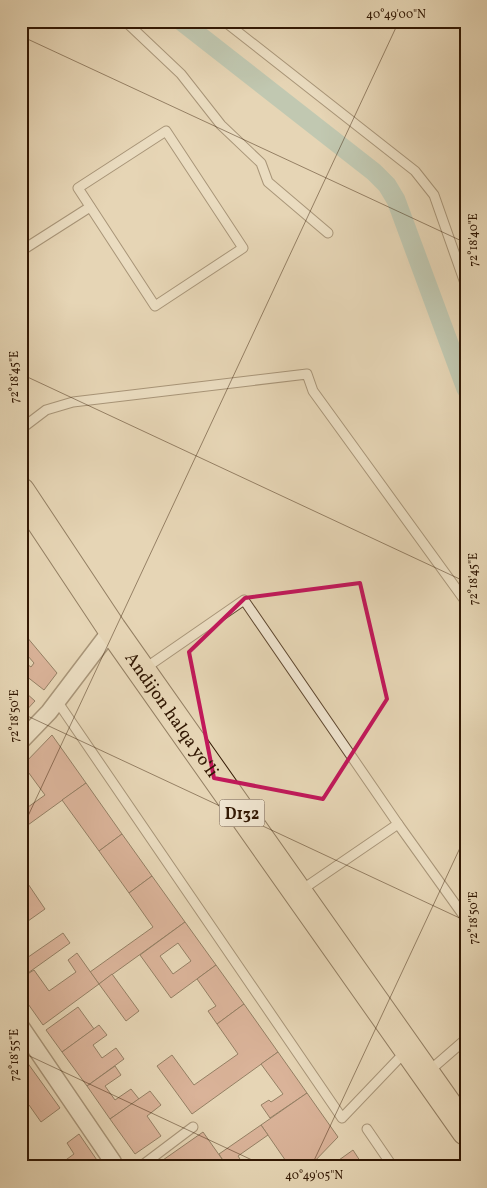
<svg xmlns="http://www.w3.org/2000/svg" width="487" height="1188" font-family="Vollkorn,serif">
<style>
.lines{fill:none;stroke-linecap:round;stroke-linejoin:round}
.canal{stroke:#96b9ae;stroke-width:19}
.building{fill:#cd8a78;stroke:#321803;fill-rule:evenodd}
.service-casing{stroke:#5f4830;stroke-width:11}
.minor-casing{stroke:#5f4830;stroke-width:19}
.trunk-casing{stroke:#321803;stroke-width:30}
.service{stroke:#efe4cf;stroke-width:9}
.minor{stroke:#efe4cf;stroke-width:16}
.trunk{stroke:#e6d6b5;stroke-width:28}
.marked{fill:none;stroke:#c2185b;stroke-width:4;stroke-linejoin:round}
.ticks{fill:none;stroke:#321803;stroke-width:1;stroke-opacity:0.45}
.labels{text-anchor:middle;stroke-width:4;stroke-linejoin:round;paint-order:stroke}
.shield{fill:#efe4cf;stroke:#6b5540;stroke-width:1}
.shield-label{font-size:16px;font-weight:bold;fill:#321803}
.street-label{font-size:18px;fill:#321803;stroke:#efe4cf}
.neatline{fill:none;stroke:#321803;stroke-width:2}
.ticks-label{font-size:12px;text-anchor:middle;fill:#321803}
</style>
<rect width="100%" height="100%" fill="#e6d6b5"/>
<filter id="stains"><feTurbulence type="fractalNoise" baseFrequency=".004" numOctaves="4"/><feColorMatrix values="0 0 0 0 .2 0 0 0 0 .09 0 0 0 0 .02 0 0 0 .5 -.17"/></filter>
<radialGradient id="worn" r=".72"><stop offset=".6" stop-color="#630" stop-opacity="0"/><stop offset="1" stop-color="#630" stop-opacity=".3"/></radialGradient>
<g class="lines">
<path class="canal" d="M 181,21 L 374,172 L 387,185 L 396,200 L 466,389"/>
</g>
<g class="building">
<path d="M 21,630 L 57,673 L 44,690 L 21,672 L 21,660 L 31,667 L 34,663 L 21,648 Z"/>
<path d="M 26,693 L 35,701 L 21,716 L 21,699 Z"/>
<path d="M 52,735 L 86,783 L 21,830 L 21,812 L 45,795 L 23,765 Z"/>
<path d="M 86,783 L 122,834 L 99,851 L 62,800 Z"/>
<path d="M 122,834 L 152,876 L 129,893 L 99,851 Z"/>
<path d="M 22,875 L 45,909 L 21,926 L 21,912 L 27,908 L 21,901 Z"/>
<path d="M 152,876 L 185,922 L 99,984 L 90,972 L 153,927 L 129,893 Z"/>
<path d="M 185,922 L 216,965 L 171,998 L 140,955 ZM 178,943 L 191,961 L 173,974 L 160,956 Z"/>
<path d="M 63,933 L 70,943 L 21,978 L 21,962 Z"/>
<path d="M 77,953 L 99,984 L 43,1025 L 21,994 L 21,978 L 34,970 L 49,991 L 76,972 L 68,960 Z"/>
<path d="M 216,965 L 244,1004 L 217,1024 L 208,1011 L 216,1006 L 197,979 Z"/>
<path d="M 112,974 L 139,1011 L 126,1021 L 99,984 Z"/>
<path d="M 244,1004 L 278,1052 L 192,1114 L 157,1066 L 172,1055 L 194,1085 L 238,1054 L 217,1024 Z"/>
<path d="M 78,1007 L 94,1029 L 62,1052 L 46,1030 Z"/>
<path d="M 99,1025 L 107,1035 L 93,1045 L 102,1058 L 116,1048 L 124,1059 L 87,1086 L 62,1052 Z"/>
<path d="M 278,1052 L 307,1093 L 270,1118 L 261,1105 L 269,1100 L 271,1102 L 283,1094 L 261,1064 Z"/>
<path d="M 24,1058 L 60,1108 L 41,1122 L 29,1105 L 21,1110 L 21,1060 Z"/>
<path d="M 115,1066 L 121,1075 L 105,1086 L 115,1100 L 131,1089 L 139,1099 L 110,1119 L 87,1086 Z"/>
<path d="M 150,1091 L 161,1105 L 147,1116 L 161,1136 L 135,1154 L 110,1119 Z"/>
<path d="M 307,1093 L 338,1137 L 309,1167 L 290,1167 L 261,1125 Z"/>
<path d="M 261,1125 L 268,1135 L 238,1156 L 245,1167 L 227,1167 L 219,1154 Z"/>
<path d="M 203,1132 L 222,1159 L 211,1167 L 153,1167 Z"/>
<path d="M 79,1134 L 101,1166 L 56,1167 L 74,1154 L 67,1143 Z"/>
<path d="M 353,1150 L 364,1167 L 334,1167 L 332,1165 Z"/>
</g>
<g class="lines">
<defs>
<g id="service">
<path d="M 125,21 L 181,74 L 221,125 L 261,163 L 268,182 L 328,233"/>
<path d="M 224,21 L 415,171 L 434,195 L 466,286"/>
<path d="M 166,131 L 243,248 L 155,306 L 78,188 Z"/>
<path d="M 21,251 L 90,207"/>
<path d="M 21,429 L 46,410 L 73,402 L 307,374 L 313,391 L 466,602"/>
<path d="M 144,669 L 244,600 L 398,824 L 300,891"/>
<path d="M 57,701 L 342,1118 L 406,1051"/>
<path d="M 398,824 L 466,919"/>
<path d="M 428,1072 L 466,1039"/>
<path d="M 367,1129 L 393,1167"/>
<path d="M 140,1167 L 193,1127"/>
</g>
<g id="minor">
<path d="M 21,24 L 25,21"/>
<path d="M 21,741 L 49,712 L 112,629"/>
<path d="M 21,1027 L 113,1162 L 113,1167"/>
</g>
<g id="trunk">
<path id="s1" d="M 21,492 L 112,629 L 466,1131"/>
</g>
</defs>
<use href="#service" class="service-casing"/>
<use href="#minor" class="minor-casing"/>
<use href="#trunk" class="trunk-casing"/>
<use href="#service" class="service"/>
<use href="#minor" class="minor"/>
<use href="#trunk" class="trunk"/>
</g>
<path d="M0 0H487V1188H0ZM 360,583 L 387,699 L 323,799 L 214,778 L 189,652 L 245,598 Z" fill="#e6d6b5" fill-opacity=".55" fill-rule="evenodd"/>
<path class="marked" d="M 360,583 L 387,699 L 323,799 L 214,778 L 189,652 L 245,598 Z"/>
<path class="ticks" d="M 21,36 L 466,243M 21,374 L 466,582M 21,713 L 466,921M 21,831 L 399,21M 21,1052 L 267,1167M 311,1167 L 466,835"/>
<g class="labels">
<rect class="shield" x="219.5" y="799.5" width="45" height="27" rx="4"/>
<g class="shield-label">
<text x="242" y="819">D132</text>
</g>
<g class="street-label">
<text dy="6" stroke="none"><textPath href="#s1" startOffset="269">Andijon halqa yo‘li</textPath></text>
</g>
</g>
<rect width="487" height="1188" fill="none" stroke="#e6d6b5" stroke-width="55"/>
<rect x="28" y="28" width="432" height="1132" class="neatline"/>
<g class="ticks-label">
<text x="396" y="18">40°49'00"N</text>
<text transform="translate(473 240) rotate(-90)" y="4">72°18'40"E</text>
<text transform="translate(14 377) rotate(-90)" y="4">72°18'45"E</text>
<text transform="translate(473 579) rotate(-90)" y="4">72°18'45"E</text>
<text transform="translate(14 716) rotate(-90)" y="4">72°18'50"E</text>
<text transform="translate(473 918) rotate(-90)" y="4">72°18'50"E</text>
<text transform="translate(14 1055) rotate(-90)" y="4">72°18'55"E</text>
<text x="314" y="1179">40°49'05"N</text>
</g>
<rect width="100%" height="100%" filter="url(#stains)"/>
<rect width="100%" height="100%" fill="url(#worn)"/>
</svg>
